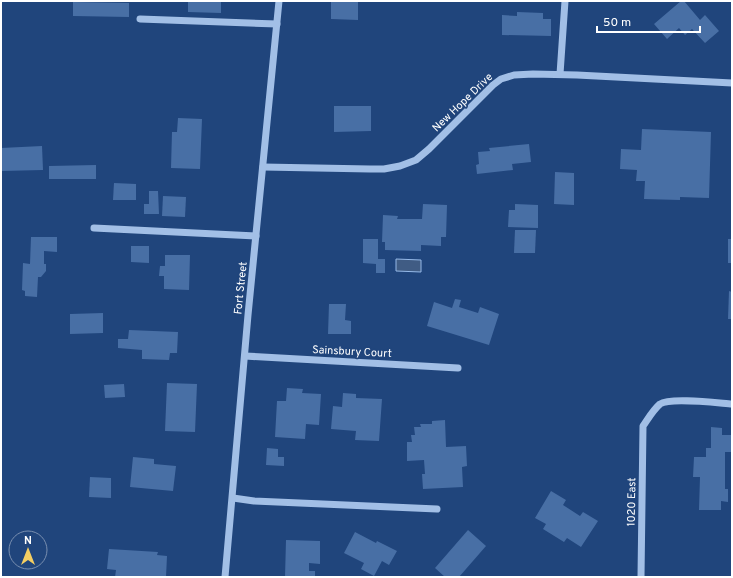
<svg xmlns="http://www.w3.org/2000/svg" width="733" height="578" font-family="Overpass,sans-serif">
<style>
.water{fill:#405c84;stroke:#95b9e8}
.building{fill:#486fa5}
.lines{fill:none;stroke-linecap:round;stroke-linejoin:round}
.minor{stroke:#a2bfe6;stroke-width:7}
.labels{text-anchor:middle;stroke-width:3.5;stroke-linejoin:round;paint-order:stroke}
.street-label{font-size:11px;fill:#fff;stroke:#20457c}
</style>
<rect width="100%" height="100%" fill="#20457c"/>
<path class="water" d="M 396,259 L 421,260 L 421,272 L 396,271 Z"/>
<g class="building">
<path d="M 188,1 L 221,1 L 221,13 L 188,12 Z"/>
<path d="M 331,1 L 358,1 L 358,20 L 331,19 Z"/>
<path d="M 681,1 L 684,1 L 700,20 L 705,15 L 719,31 L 705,43 L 692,29 L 685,35 L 679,28 L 667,39 L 654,24 Z"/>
<path d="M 73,2 L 129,3 L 129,17 L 73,16 Z"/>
<path d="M 517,12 L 543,13 L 543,19 L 551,19 L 551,36 L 502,35 L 502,15 L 517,16 Z"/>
<path d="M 334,106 L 371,106 L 371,131 L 334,132 Z"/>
<path d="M 178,118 L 202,119 L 200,169 L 171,168 L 172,132 L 177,132 Z"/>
<path d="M 642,129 L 711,132 L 709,198 L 680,197 L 680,200 L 644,199 L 645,181 L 636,181 L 637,170 L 620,169 L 621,149 L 641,150 Z"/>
<path d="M 529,144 L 531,162 L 512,164 L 513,170 L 477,174 L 476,165 L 479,164 L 478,152 L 490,151 L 489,148 Z"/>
<path d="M 42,146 L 43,170 L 1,171 L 1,148 Z"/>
<path d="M 96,165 L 96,179 L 49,179 L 49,166 Z"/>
<path d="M 555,172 L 574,173 L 574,205 L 554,204 Z"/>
<path d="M 114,183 L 136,184 L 136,200 L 113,200 Z"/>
<path d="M 149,191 L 158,191 L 159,214 L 144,214 L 144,204 L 149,204 Z"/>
<path d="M 163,196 L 186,197 L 185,217 L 162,216 Z"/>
<path d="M 423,204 L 447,205 L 446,237 L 441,237 L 441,246 L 421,245 L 421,251 L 385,250 L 385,242 L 382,242 L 383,215 L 398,216 L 397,219 L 422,219 Z"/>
<path d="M 515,204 L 538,205 L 538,228 L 508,227 L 509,210 L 515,210 Z"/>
<path d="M 515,230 L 536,230 L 535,253 L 514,253 Z"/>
<path d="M 31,237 L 57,237 L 57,252 L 44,251 L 44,264 L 46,264 L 46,271 L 41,277 L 38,277 L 37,297 L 25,296 L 25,291 L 22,290 L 23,263 L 30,264 Z"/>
<path d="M 363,239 L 378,239 L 378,259 L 385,259 L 385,273 L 376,273 L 376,264 L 363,263 Z"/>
<rect x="728" y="239" width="4" height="24"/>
<path d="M 131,246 L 149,246 L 149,263 L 131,262 Z"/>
<path d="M 165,255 L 190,255 L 189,290 L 164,289 L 164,276 L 159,276 L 160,266 L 165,266 Z"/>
<path d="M 729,291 L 732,292 L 732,319 L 728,319 Z"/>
<path d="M 455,299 L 461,300 L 459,307 L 478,313 L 480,307 L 499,314 L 489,345 L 427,326 L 434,302 L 452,308 Z"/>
<path d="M 329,304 L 346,304 L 345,320 L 351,321 L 351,334 L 328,334 Z"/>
<path d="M 103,313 L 103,333 L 70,334 L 70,314 Z"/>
<path d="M 129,330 L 178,332 L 177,353 L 170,353 L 169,360 L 142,359 L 142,350 L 118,348 L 118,339 L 128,339 Z"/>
<path d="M 167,383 L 197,384 L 195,432 L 165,431 Z"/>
<path d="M 124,384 L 125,397 L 105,398 L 104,385 Z"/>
<path d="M 287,388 L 303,389 L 302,393 L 321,394 L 319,425 L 306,424 L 305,439 L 275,437 L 277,401 L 286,401 Z"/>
<path d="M 343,393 L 356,394 L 356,398 L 382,399 L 379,441 L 355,440 L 356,431 L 331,429 L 333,406 L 342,407 Z"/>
<path d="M 445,420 L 446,447 L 466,446 L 467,466 L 462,467 L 463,487 L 423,489 L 422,474 L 425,474 L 424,460 L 407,461 L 407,442 L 412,442 L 411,435 L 415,435 L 414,427 L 421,427 L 420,424 L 432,424 L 432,421 Z"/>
<path d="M 711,427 L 722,428 L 722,435 L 732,435 L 732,452 L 725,452 L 725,489 L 728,489 L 728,502 L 721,501 L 721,510 L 699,510 L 700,477 L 693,477 L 694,457 L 706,457 L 706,448 L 711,448 Z"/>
<path d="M 267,448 L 278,449 L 278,457 L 284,457 L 284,466 L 266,465 Z"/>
<path d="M 133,457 L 154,459 L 154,464 L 176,466 L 173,491 L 130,487 Z"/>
<path d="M 90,477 L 111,478 L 111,498 L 89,497 Z"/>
<path d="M 551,491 L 566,500 L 563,505 L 580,516 L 583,512 L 598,521 L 581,547 L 567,538 L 564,542 L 543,529 L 546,524 L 535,518 Z"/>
<path d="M 468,530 L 486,546 L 459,577 L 445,577 L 435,568 Z"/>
<path d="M 355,532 L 376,543 L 377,541 L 397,551 L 389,565 L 382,561 L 374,576 L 361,569 L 364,563 L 344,553 Z"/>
<path d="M 286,540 L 320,541 L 320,564 L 309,563 L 309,571 L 315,571 L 315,577 L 285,577 Z"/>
<path d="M 109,549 L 158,552 L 157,555 L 167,556 L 166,577 L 115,577 L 116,570 L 107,569 Z"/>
</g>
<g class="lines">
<g class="minor">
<path d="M 140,19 L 277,24"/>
<path d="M 560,74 L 565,1"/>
<path d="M 263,167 L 370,169 L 384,169 L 400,166 L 416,160 L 429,149 L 493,85 L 501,79 L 514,75 L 533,74 L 577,75 L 732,83"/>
<path d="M 94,228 L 256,236"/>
<path d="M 245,356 L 458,368"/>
<path d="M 233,498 L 254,501 L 437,509"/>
<path d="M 225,577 L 248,315 L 279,1"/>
<path d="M 641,577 L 643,426 C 648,419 653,410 660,404 C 670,397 718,403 732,404"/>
</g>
</g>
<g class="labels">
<g class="street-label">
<text transform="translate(462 102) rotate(-44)" y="4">New Hope Drive</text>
<text transform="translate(240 288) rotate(-84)" y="4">Fort Street</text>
<text transform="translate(352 351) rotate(3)" y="4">Sainsbury Court</text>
<text transform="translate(631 502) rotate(-89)" y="4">1020 East</text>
</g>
</g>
<rect width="733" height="578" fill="none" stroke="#ffffff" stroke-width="4"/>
<g transform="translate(28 550)"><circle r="19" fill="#20457c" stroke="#798fb0"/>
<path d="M0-3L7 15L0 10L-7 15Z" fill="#f4ce62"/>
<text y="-6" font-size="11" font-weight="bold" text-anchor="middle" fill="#ffffff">N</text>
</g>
<path d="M597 26v6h103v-6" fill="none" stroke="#ffffff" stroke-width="2"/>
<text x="603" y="26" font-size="12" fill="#ffffff" stroke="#20457c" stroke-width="3" paint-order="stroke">50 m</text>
</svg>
